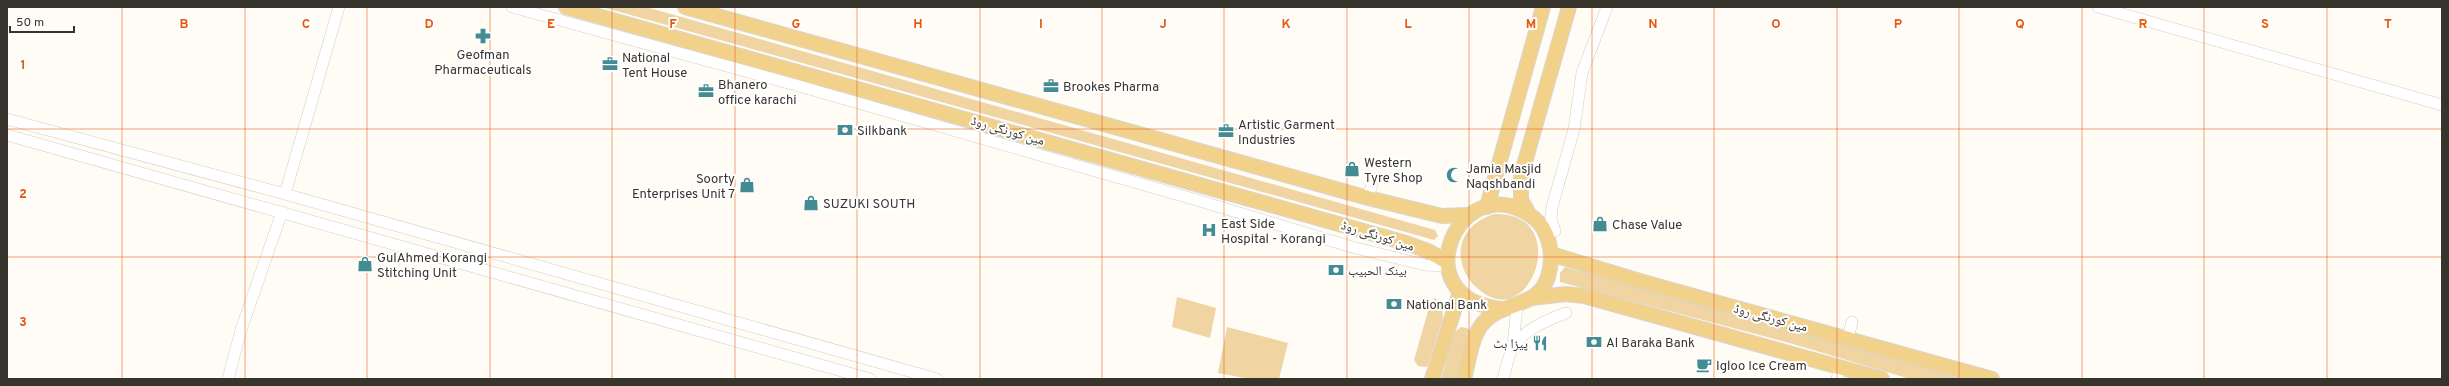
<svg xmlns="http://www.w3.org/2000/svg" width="2449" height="386" font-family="Overpass,'Noto Naskh Arabic',sans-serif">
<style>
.green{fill:#f0d5a3}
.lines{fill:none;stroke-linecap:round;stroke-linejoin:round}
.minor-casing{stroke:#d6cebe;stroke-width:12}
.major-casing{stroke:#d7d6d5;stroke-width:16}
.minor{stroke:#fff;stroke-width:11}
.major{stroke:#f2d28a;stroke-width:14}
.grid{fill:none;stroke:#e8590c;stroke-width:1;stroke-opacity:0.55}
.labels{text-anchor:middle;stroke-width:4;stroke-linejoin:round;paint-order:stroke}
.poi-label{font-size:13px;fill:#37332d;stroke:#fff;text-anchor:start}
.street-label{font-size:13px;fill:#37332d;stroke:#fff}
.grid-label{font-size:13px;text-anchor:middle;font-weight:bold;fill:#e8590c;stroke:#fff;stroke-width:4;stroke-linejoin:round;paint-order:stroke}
</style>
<rect width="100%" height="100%" fill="#fffbf5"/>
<g class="green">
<path d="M 602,7 L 646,7 L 1435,230 L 1438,236 L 1434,240 Z"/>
<path d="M 1494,214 C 1572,211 1533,330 1482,292 C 1471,284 1463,273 1461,259 C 1458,236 1473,221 1494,214 Z"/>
<path d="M 1565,267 L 1965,379 L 1910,379 L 1793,344 L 1560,282 L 1560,273 Z"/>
<path d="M 1177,297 L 1216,308 L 1210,338 L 1172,327 Z"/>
<path d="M 1435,298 L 1442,303 L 1443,318 L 1428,365 L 1426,367 L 1418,366 L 1414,360 L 1430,304 Z"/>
<path d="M 1227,327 L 1288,343 L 1279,379 L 1250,379 L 1218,373 Z"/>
<path d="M 1461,327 L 1467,328 L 1472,332 L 1461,379 L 1441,379 L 1454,333 Z"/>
</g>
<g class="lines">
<defs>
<g id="minor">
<path d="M 512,7 L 792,84 L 1190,198 L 1352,247 L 1425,265 L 1448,266"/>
<path d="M 2098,7 L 2442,105"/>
<path d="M 7,119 L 285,194 L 937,379"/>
<path d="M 7,135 L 870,379"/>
<path d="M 285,194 L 339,7"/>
<path d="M 1368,198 L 1372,184"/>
<path d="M 1555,231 L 1551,219 L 1552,207 L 1574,129 L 1582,73 L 1607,7"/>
<path d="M 1848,338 L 1852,322"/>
<path d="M 1513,347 L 1517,306"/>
<path d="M 228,379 L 241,330 L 282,212"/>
<path d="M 1503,379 C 1506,369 1508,355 1514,346 C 1525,329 1547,320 1566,313"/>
<path d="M 1837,379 L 1840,367"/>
</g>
<g id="major">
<path d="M 566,7 L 1406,243 L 1428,251 L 1447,262"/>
<path d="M 685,7 L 1368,198 L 1442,216 L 1469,215"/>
<path d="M 1487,207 L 1543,7"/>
<path d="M 1529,214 L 1521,200 L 1521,176 L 1569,7"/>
<path d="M 1551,254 L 1643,282 L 1992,379"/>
<path d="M 1532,298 L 1566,294 L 1584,296 L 1882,379"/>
<path d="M 1432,379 L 1460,292"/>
<path d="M 1464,379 C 1469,361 1471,336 1484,322 C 1505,299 1544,310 1550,268 C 1553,251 1548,229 1534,218 C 1461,162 1399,299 1502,309"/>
</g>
</defs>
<use href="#minor" class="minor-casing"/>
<use href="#major" class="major-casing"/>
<use href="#minor" class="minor"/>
<use href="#major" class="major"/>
</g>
<path class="grid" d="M 122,7 L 122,379M 245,7 L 245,379M 367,7 L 367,379M 490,7 L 490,379M 612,7 L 612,379M 735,7 L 735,379M 857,7 L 857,379M 980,7 L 980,379M 1102,7 L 1102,379M 1224,7 L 1224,379M 1347,7 L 1347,379M 1469,7 L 1469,379M 1592,7 L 1592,379M 1714,7 L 1714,379M 1837,7 L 1837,379M 1959,7 L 1959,379M 2082,7 L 2082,379M 2204,7 L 2204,379M 2327,7 L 2327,379M 7,129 L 2442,129M 7,257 L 2442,257"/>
<defs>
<symbol id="pharmacy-bare" viewBox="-9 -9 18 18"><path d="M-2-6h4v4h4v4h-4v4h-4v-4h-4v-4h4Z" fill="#448c93" stroke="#fff" stroke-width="2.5" paint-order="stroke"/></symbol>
<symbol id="office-bare" viewBox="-9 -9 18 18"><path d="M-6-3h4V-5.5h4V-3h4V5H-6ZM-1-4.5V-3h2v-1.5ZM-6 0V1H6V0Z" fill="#448c93" stroke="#fff" stroke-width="2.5" paint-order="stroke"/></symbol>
<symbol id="bank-bare" viewBox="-9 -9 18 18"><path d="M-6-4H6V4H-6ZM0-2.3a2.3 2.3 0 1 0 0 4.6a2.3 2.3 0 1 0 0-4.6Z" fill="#448c93" stroke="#fff" stroke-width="2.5" paint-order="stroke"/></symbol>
<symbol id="shop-bare" viewBox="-9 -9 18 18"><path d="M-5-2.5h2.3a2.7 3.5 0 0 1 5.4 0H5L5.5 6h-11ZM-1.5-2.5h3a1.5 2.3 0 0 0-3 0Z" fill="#448c93" stroke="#fff" stroke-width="2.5" paint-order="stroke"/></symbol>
<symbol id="mosque-bare" viewBox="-9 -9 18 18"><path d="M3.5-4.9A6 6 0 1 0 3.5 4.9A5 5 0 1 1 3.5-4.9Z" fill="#448c93" stroke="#fff" stroke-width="2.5" paint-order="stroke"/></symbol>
<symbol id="hospital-bare" viewBox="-9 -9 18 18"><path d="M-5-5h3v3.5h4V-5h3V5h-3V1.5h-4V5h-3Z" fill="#448c93" stroke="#fff" stroke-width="2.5" paint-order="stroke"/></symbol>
<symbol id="restaurant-bare" viewBox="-9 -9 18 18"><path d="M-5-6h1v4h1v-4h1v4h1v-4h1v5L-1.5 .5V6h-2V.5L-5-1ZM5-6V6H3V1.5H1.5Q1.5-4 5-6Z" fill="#448c93" stroke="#fff" stroke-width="2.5" paint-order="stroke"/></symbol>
<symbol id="cafe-bare" viewBox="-9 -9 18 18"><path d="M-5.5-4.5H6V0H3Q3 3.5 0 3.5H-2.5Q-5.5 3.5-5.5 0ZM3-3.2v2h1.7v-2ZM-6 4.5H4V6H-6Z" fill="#448c93" stroke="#fff" stroke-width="2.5" paint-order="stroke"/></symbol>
</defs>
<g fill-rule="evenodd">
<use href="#pharmacy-bare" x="472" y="25" width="22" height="22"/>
<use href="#office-bare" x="599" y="53" width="22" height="22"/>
<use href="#office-bare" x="1040" y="75" width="22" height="22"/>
<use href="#office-bare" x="695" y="80" width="22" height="22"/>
<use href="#bank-bare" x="834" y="119" width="22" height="22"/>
<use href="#office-bare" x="1215" y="120" width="22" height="22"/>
<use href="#shop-bare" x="1341" y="158" width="22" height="22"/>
<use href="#mosque-bare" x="1443" y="164" width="22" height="22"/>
<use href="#shop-bare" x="736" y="174" width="22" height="22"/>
<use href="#shop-bare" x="800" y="192" width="22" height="22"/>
<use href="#shop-bare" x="1589" y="213" width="22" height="22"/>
<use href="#hospital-bare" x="1198" y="219" width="22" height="22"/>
<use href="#shop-bare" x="354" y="253" width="22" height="22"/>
<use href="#bank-bare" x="1325" y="259" width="22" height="22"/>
<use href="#bank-bare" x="1383" y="293" width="22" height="22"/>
<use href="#bank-bare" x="1583" y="331" width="22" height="22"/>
<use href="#restaurant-bare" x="1529" y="332" width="22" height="22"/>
<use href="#cafe-bare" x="1693" y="354" width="22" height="22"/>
</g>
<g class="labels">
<g class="poi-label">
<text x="483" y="59" text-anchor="middle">Geofman<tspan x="483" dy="15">Pharmaceuticals</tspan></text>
<text x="622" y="62">National<tspan x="622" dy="15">Tent House</tspan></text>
<text x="718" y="89">Bhanero<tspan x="718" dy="15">office karachi</tspan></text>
<text x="1063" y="91">Brookes Pharma</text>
<text x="1238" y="129">Artistic Garment<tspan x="1238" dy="15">Industries</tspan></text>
<text x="857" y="135">Silkbank</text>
<text x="1364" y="167">Western<tspan x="1364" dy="15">Tyre Shop</tspan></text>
<text x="1466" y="173">Jamia Masjid<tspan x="1466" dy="15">Naqshbandi</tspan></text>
<text x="735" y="183" text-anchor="end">Soorty<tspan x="735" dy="15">Enterprises Unit 7</tspan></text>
<text x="823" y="208">SUZUKI SOUTH</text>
<text x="1221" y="228">East Side<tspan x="1221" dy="15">Hospital - Korangi</tspan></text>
<text x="1612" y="229">Chase Value</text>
<text x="377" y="262">GulAhmed Korangi<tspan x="377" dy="15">Stitching Unit</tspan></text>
<text x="1348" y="275">بينک الحبيب</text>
<text x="1406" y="309">National Bank</text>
<text x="1606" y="347">Al Baraka Bank</text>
<text x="1528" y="348" text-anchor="end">پیزا ہٹ</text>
<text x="1716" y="370">Igloo Ice Cream</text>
</g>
<g class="street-label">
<text transform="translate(1008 130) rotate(16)" y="5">مین کورنگی روڈ</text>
<text transform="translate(1378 235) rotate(17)" y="5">مین کورنگی روڈ</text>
<text transform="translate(1771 317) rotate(15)" y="5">مین کورنگی روڈ</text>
</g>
</g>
<g class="grid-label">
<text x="184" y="28">B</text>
<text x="306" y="28">C</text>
<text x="429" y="28">D</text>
<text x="551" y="28">E</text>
<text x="673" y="28">F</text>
<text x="796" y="28">G</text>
<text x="918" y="28">H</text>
<text x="1041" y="28">I</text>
<text x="1163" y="28">J</text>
<text x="1286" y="28">K</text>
<text x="1408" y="28">L</text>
<text x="1531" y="28">M</text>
<text x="1653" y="28">N</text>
<text x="1776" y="28">O</text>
<text x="1898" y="28">P</text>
<text x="2020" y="28">Q</text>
<text x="2143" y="28">R</text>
<text x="2265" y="28">S</text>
<text x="2388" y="28">T</text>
<text x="23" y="69">1</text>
<text x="23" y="198">2</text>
<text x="23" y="326">3</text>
</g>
<rect width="2449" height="386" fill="none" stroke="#37332d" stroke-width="16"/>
<path d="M10 26v6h64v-6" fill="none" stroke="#37332d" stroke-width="2"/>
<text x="16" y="26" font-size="12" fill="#37332d" stroke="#ffffff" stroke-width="3" paint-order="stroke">50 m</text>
</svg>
